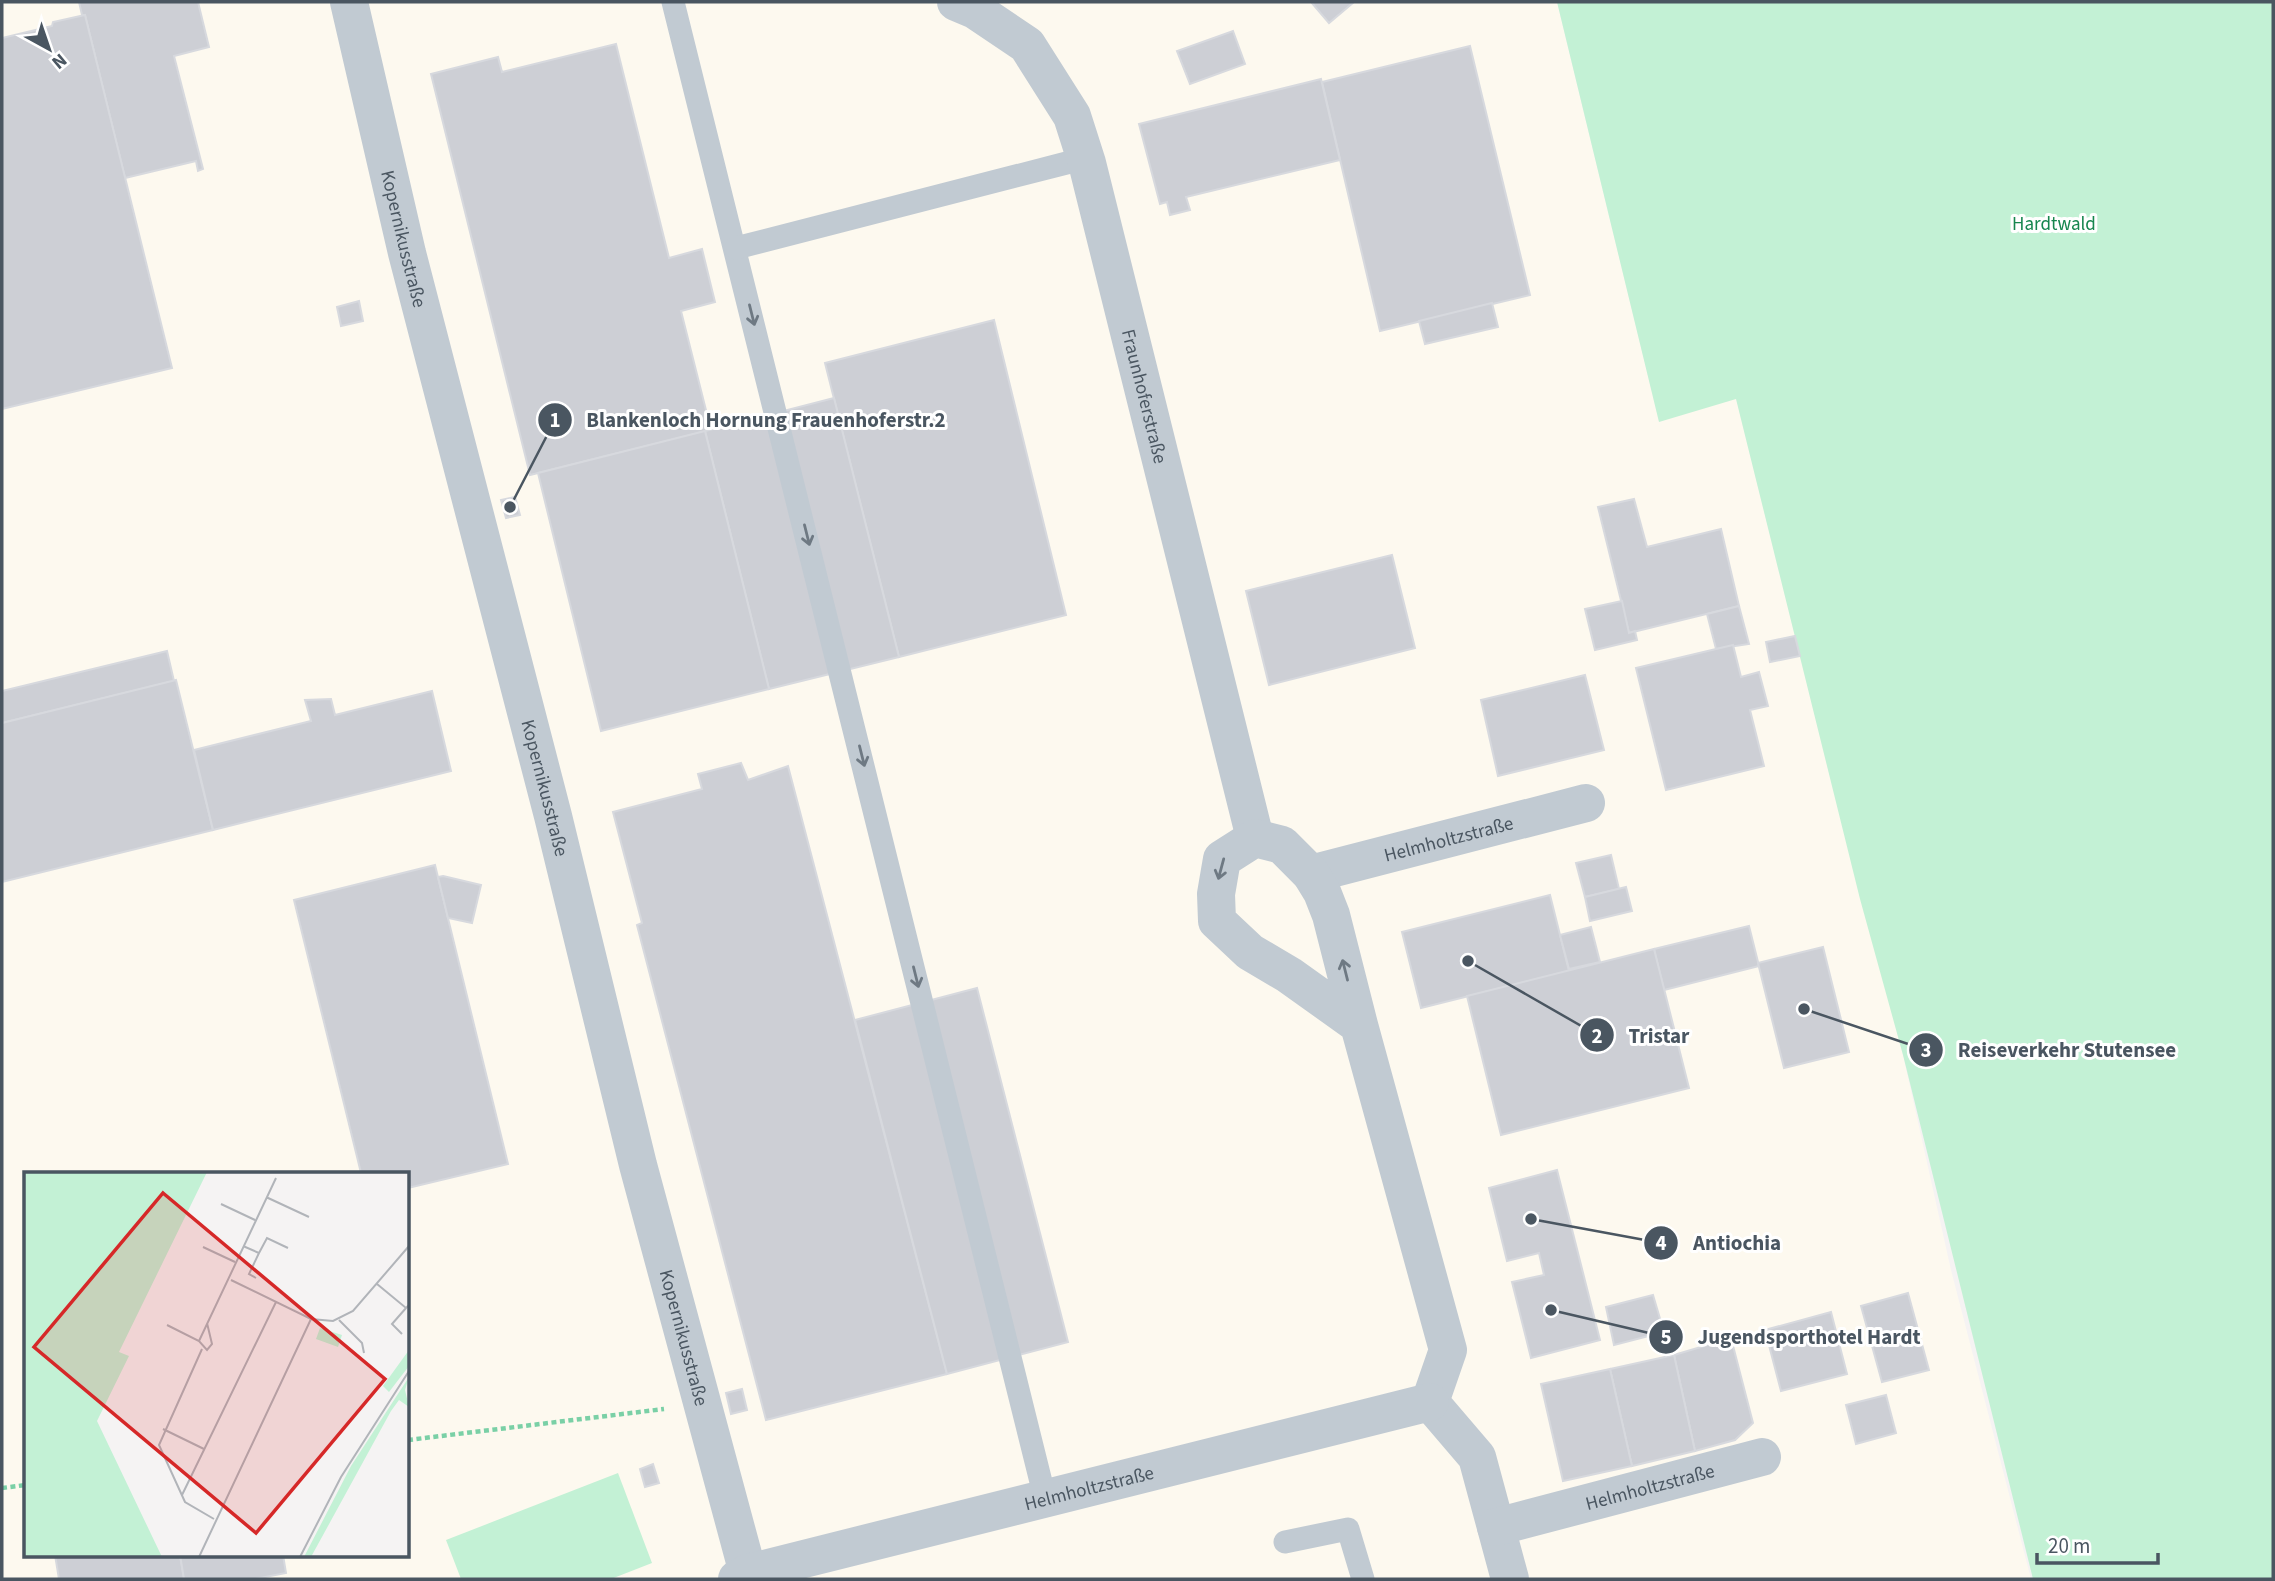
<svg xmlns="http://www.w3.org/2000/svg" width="2275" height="1581" font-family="'Source Sans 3',sans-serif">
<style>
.commercial{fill:#fdf9ef;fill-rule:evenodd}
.green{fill:#c3f1d5}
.building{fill:#cdcfd5;stroke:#d7d9de;stroke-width:2}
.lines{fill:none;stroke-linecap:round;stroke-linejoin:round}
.path{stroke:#7ad0a6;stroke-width:4.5;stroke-dasharray:5 3.5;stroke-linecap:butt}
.lane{stroke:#c1cad2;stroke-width:23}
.street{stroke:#c1cad2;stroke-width:38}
.oneway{stroke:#6e7983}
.labels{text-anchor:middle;stroke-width:6;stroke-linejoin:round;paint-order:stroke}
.park-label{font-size:19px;fill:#17864f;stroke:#fff}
.street-label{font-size:19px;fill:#4a5661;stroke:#fff}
.inset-road{fill:none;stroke:#b1b4b9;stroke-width:2}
.view{fill:#d62828;fill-opacity:0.15;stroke:#d62828;stroke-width:3.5}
.inset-edge{fill:none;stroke:#4a5661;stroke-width:3.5}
.leader{fill:none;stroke:#4a5661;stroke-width:2.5}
.callout-dot{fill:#4a5661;stroke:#fff;stroke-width:2.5}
.mark-label{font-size:21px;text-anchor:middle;font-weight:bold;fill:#fff}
.callout-label{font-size:21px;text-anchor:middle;font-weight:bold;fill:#4a5661;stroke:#fff;stroke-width:6;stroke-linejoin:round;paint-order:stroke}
</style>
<rect width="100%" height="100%" fill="#f5f3f3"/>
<path class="commercial" d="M 2,2 L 1557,2 L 1659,421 L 1736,398 L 1829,772 L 1903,1055 L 1951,1270 L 2031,1579 L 2,1579 ZM 26,1173 L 408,1173 L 408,1555 L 26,1555 Z"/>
<g class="green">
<path d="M 1557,2 L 2273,2 L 2273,1579 L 2033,1579 L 1903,1055 L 1860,899 L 1736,399 L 1659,422 Z"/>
<path d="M 618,1473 L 652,1563 L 611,1579 L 461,1579 L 446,1540 Z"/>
</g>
<g class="building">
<path d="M 79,2 L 198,2 L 209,47 L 174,56 L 203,169 L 198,171 L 196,161 L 125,178 L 85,15 L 82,15 Z"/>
<path d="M 1311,2 L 1354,2 L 1329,23 Z"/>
<path d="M 85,15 L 172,368 L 2,409 L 2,38 L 52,26 L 53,22 Z"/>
<path d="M 1233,31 L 1245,64 L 1190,84 L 1177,51 Z"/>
<path d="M 616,44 L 669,258 L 702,249 L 715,302 L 681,311 L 711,430 L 530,475 L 431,74 L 498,57 L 502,72 Z"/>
<path d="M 1470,46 L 1530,295 L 1380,331 L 1322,82 Z"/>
<path d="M 1321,79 L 1340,160 L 1186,197 L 1190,210 L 1170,215 L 1167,202 L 1160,204 L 1139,124 Z"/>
<path d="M 359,301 L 363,321 L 341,326 L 337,307 Z"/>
<path d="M 1492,303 L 1498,327 L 1425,344 L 1419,321 Z"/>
<path d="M 994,320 L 1066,615 L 899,657 L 825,363 Z"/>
<path d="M 834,398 L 899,657 L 769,689 L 705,431 Z"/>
<path d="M 705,431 L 769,689 L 601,731 L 538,473 Z"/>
<path d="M 515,497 L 520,515 L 506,518 L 501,500 Z"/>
<path d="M 1634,499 L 1647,547 L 1721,529 L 1739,606 L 1629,633 L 1598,507 Z"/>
<path d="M 1392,555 L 1415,648 L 1269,685 L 1246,591 Z"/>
<path d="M 1622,601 L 1629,633 L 1635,631 L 1637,640 L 1595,650 L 1585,609 Z"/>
<path d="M 1739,606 L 1749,644 L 1716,649 L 1707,614 Z"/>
<path d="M 1795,636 L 1800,656 L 1770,662 L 1766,642 Z"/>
<path d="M 1733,645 L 1741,677 L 1759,672 L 1768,706 L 1750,710 L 1764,766 L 1666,790 L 1636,668 Z"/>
<path d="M 167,651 L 174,681 L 2,723 L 2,691 Z"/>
<path d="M 1585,675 L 1604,750 L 1498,776 L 1481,700 Z"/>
<path d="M 176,680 L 213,830 L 2,882 L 2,723 Z"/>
<path d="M 432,691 L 451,771 L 213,830 L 194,750 L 311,721 L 305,700 L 331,699 L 335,715 Z"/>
<path d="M 741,763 L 748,780 L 788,766 L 947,1374 L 766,1420 L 637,925 L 642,923 L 613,812 L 702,789 L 698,774 Z"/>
<path d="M 1611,855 L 1619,889 L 1585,897 L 1576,863 Z"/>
<path d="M 435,865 L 508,1164 L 408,1188 L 408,1173 L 361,1173 L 294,900 Z"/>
<path d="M 443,876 L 481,885 L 472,923 L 448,918 L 438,877 Z"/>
<path d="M 1626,887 L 1632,911 L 1590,921 L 1585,897 Z"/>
<path d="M 1550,895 L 1569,971 L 1421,1008 L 1402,932 Z"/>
<path d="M 1749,926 L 1759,966 L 1664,990 L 1654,949 Z"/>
<path d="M 1591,927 L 1600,962 L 1569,969 L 1560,935 Z"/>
<path d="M 1823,947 L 1849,1052 L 1784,1068 L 1758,963 Z"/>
<path d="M 1654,949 L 1689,1088 L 1501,1135 L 1467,996 Z"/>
<path d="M 977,988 L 1068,1342 L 947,1374 L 855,1020 Z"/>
<path d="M 1557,1170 L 1600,1340 L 1531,1358 L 1512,1282 L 1544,1275 L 1539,1253 L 1507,1261 L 1489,1188 Z"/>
<path d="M 1908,1293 L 1929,1370 L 1882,1382 L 1861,1306 Z"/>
<path d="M 1653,1295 L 1664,1332 L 1614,1345 L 1606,1307 Z"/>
<path d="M 1831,1312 L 1847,1374 L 1781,1391 L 1765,1330 Z"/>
<path d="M 1731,1338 L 1753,1423 L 1735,1440 L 1695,1451 L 1674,1355 Z"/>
<path d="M 1674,1355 L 1695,1451 L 1632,1466 L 1610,1369 Z"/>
<path d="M 1610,1369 L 1632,1466 L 1563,1481 L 1541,1384 Z"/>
<path d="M 742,1389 L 747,1410 L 731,1414 L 726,1393 Z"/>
<path d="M 1886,1395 L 1896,1433 L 1856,1444 L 1846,1405 Z"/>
<path d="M 653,1464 L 659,1483 L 645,1487 L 640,1469 Z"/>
<path d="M 55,1555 L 180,1555 L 184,1579 L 59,1579 Z"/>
<path d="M 180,1555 L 283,1555 L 286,1573 L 255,1579 L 184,1579 Z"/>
</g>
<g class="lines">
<g class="path">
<path d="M 408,1440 L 664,1409"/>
<path d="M 2,1488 L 26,1485"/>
</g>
<g class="lane">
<path d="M 673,2 L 1045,1498"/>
<path d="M 736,248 L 1086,158"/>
<path d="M 1285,1542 L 1348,1529 L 1363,1579"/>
</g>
<g class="street">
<path id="s1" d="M 349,2 L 407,253 L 553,816 L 638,1165 L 748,1573"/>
<path id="s2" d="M 956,2 L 975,10 L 1027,45 L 1072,116 L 1087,163 L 1255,838"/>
<path id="s3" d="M 1311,874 L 1586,803"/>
<path d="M 1359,1025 L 1289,975 L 1250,952 L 1217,921 L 1216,894 L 1222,859 L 1255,838 L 1282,845 L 1311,874 L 1322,892 L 1331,915 L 1359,1025 L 1448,1350 L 1430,1402 L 1477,1457 L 1510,1579"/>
<path id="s4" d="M 1496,1527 L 1762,1457"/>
<path id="s5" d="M 737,1579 L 748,1573 L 1430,1402"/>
</g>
</g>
<defs><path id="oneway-shaft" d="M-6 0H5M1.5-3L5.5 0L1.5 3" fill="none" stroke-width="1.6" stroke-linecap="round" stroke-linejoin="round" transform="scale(1.75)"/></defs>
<g class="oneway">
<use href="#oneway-shaft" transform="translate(752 315) rotate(76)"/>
<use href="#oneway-shaft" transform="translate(807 535) rotate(76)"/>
<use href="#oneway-shaft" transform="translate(862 756) rotate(76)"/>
<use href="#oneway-shaft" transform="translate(1221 869) rotate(105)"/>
<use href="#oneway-shaft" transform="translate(1345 970) rotate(-104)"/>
<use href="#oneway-shaft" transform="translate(916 977) rotate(76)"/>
</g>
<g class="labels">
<g class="park-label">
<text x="2054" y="230">Hardtwald</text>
</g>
<g class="street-label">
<text dy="7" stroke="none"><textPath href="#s1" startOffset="243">Kopernikusstraße</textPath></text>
<text dy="7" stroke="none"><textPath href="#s2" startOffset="457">Fraunhoferstraße</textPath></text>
<text dy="7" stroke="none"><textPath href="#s1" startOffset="810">Kopernikusstraße</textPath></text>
<text dy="7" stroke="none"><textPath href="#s3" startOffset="142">Helmholtzstraße</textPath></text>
<text dy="7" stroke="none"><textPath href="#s1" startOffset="1377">Kopernikusstraße</textPath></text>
<text dy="7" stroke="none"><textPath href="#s4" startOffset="159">Helmholtzstraße</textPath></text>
<text dy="7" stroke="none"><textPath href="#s5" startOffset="364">Helmholtzstraße</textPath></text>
</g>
</g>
<g transform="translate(24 1172)">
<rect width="385" height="385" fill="#f5f3f3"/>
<path d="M 0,0 L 183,0 L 95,180 L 105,184 L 73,249 L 138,385 L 0,385 ZM 296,156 L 318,163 L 314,175 L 292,167 ZM 385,178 L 385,194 L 365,220 L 359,214 ZM 385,205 L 381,218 L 385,235 L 375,228 L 367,239 L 287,385 L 280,385 L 327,294 Z" fill="#c3f1d5"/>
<path class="inset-road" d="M 242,25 L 285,45M 197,32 L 231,48M 219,74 L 235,81 L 225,102 L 232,106M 179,75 L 211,90M 235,81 L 243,66 L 264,76M 207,108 L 287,147 L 309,149 L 329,139 L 385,74M 353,112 L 382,136 L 385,133M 315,148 L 338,171 L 340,181M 143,153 L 175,169 L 183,178 L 188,172 L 183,151M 378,162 L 368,152 L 382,136M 175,169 L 252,6M 178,177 L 135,273 L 161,330 L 190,347M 139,257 L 180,277M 158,323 L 252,130M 175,385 L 287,147M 276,385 L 317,305 L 385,199"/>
<path class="view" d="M 139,21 L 361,207 L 232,361 L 10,175 Z"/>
<rect width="385" height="385" class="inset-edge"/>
</g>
<path class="leader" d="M510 507L555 420M1468 961L1597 1035M1804 1009L1926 1050M1531 1219L1661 1243M1551 1310L1666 1337"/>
<g class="callout-dot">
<circle cx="510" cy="507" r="7"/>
<circle cx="1468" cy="961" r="7"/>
<circle cx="1804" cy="1009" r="7"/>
<circle cx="1531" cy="1219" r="7"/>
<circle cx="1551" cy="1310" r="7"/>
<circle cx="555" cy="420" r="18"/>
<circle cx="1597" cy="1035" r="18"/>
<circle cx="1926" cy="1050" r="18"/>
<circle cx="1661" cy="1243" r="18"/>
<circle cx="1666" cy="1337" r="18"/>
</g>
<g class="mark-label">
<text x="555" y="427">1</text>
<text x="1597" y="1043">2</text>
<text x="1926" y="1057">3</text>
<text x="1661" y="1250">4</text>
<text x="1666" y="1344">5</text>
</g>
<g class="callout-label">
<text x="766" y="427">Blankenloch Hornung Frauenhoferstr.2</text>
<text x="1659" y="1043">Tristar</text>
<text x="2067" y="1057">Reiseverkehr Stutensee</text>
<text x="1737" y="1250">Antiochia</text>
<text x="1809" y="1344">Jugendsporthotel Hardt</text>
</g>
<rect width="2275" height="1581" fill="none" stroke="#4a5661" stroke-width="7"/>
<g transform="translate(49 49) rotate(140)" stroke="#ffffff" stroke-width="5" paint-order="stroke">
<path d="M0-5L12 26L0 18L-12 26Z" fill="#4a5661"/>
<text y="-10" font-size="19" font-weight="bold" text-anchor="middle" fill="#4a5661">N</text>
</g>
<path d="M2037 1553v10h121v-10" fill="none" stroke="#4a5661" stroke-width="3.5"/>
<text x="2048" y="1553" font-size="21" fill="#4a5661" stroke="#ffffff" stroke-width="5" paint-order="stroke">20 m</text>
</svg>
